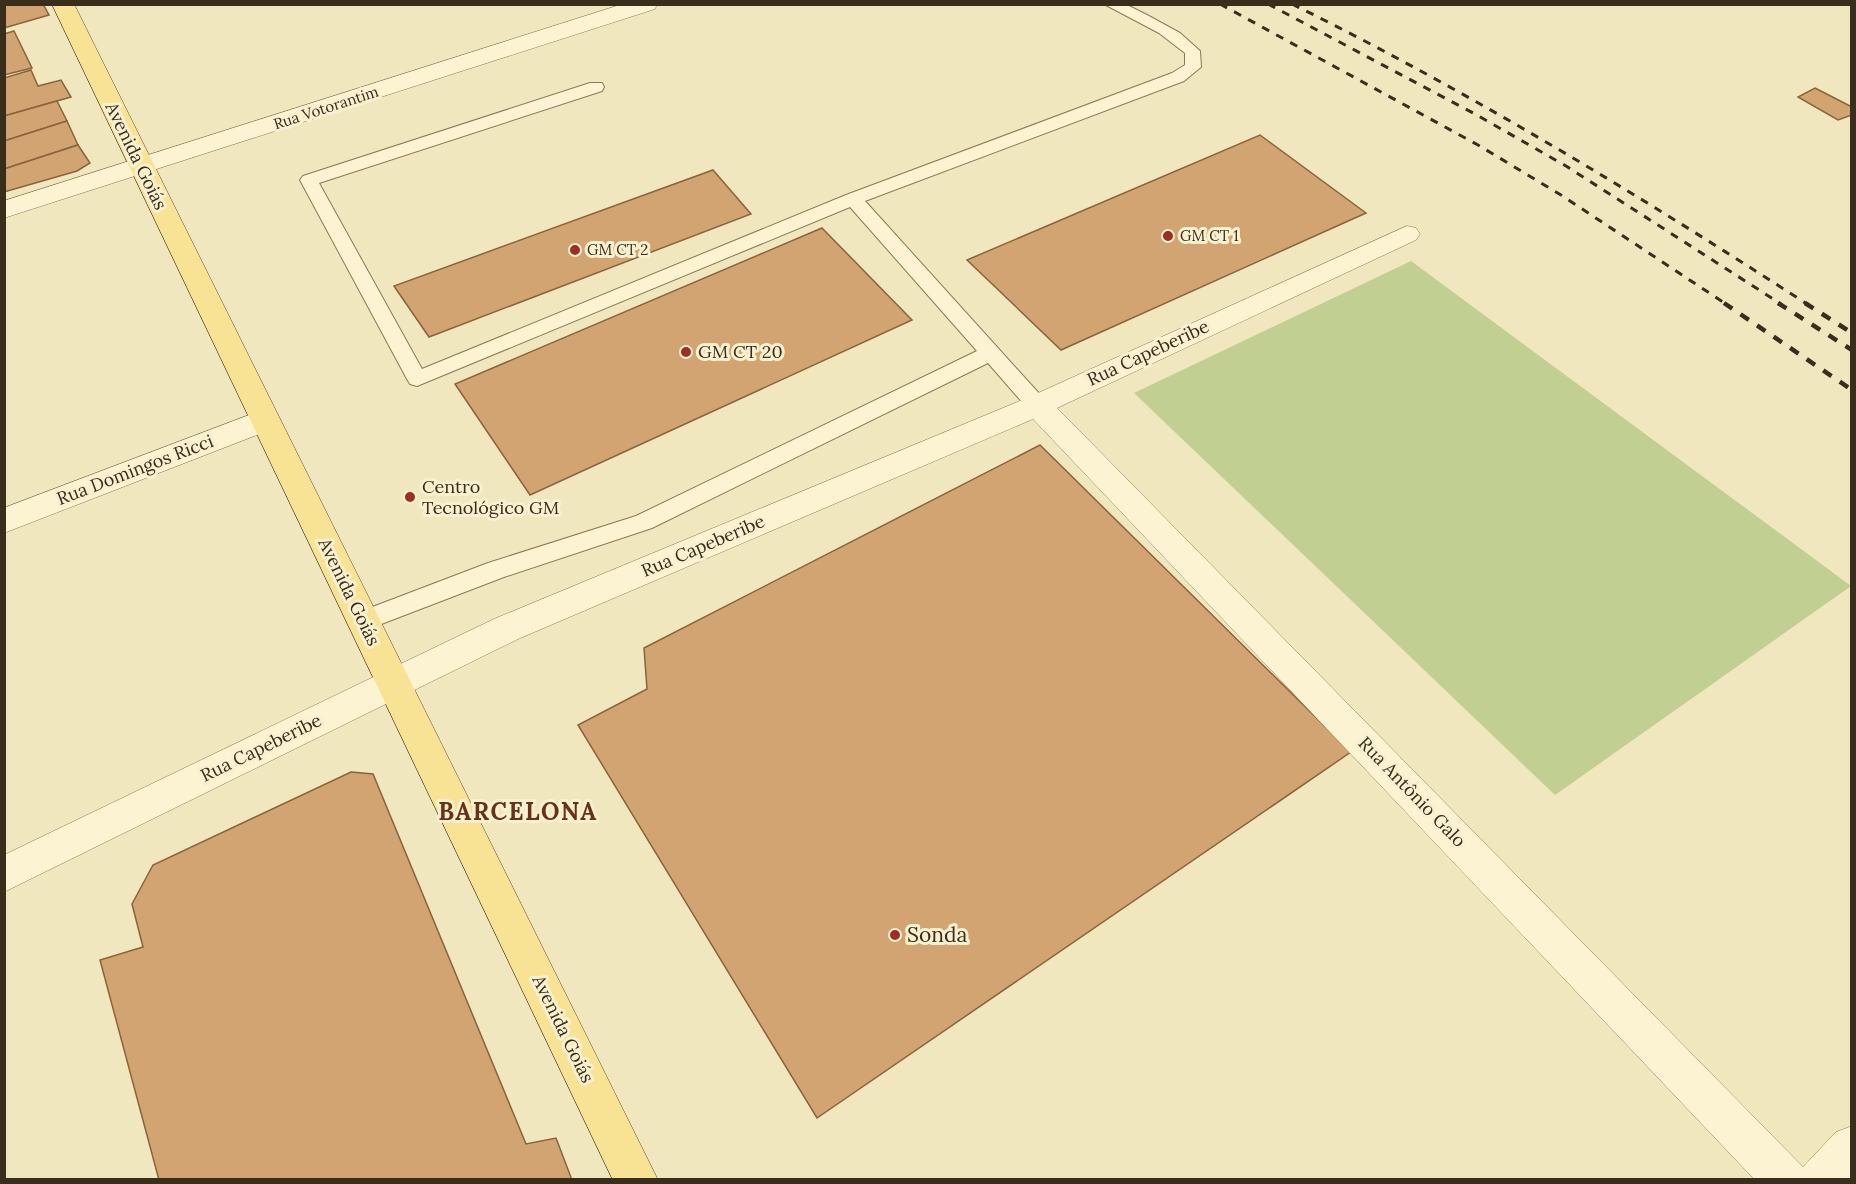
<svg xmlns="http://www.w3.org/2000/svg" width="1856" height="1184" font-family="Lora,serif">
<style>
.green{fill:#c1cf92}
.building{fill:#d2a472;stroke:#8b633a;stroke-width:1.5}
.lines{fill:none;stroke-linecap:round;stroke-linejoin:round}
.lane-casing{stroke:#8a7856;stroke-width:2}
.street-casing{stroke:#8a7856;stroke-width:1}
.primary-casing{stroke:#58452b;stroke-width:1}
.lane{fill:#fbf3d2;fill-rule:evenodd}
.street{fill:#fbf3d2;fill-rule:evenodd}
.primary{fill:#f7e393;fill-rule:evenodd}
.rail-far1{stroke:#392d1c;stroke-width:3;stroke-dasharray:8 8;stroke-linecap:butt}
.rail{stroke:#392d1c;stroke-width:4.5;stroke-dasharray:10 10;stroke-linecap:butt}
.poi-dot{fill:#9d2f22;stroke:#f8f0cf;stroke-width:2}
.labels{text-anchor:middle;stroke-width:6;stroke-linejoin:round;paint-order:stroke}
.far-street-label{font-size:15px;fill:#392d1c;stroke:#f8f0cf}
.far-poi-label{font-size:15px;fill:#392d1c;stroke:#f8f0cf;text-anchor:start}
.street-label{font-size:18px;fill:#392d1c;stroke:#f8f0cf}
.poi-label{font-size:18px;fill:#392d1c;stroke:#f8f0cf;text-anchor:start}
.near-poi-label{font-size:21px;fill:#392d1c;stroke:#f8f0cf;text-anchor:start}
.district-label{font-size:24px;font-weight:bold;letter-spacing:1.5px;fill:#683218;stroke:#f8f0cf}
</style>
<rect width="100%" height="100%" fill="#f1e7bf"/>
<path class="green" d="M 1411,261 L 1851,586 L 1555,795 L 1134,393 Z"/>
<g class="building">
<path d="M 4,4 L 43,4 L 49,15 L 4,28 Z"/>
<path d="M 14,31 L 32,68 L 4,75 L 4,34 Z"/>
<path d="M 31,70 L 38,86 L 61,80 L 71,97 L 4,116 L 4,78 Z"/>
<path d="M 1815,88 L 1852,107 L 1852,115 L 1838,120 L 1798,97 Z"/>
<path d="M 57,101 L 67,121 L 4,141 L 4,116 Z"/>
<path d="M 67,121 L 78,145 L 4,169 L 4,141 Z"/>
<path d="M 1260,135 L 1366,213 L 1061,350 L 967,260 Z"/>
<path d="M 78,145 L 90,163 L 77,171 L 4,192 L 4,169 Z"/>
<path d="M 713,170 L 751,214 L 429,337 L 394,286 Z"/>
<path d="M 822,228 L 912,320 L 530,495 L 455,384 Z"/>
<path d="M 1040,445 L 1351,752 L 817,1118 L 578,725 L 647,689 L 644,648 Z"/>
<path d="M 351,772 L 373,774 L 526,1144 L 556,1138 L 572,1180 L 159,1180 L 100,960 L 143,947 L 132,904 L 153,865 Z"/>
</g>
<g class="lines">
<defs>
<path id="lane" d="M 1104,4 L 1125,4 L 1147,15 L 1180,33 L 1200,51 L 1201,67 L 1184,81 L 865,201 L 1045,400 L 1048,405 L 1045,410 L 1037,413 L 1029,410 L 988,363 L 652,528 L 504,577 L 363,631 L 354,628 L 351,621 L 354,614 L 488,563 L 636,516 L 977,351 L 850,207 L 417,386 L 410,384 L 407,379 L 300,180 L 303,176 L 590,83 L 602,83 L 604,87 L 602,91 L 319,183 L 422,369 L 846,195 L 1172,73 L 1185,65 L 1185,53 L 1159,33 Z"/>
<g id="street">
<path d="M 623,4 L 657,4 L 655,9 L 4,218 L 4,201 Z"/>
<path d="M 1407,226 L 1416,228 L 1420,234 L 1416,240 L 1057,408 L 1803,1167 L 1836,1132 L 1852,1126 L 1852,1180 L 1755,1180 L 1033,419 L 518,639 L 4,892 L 4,855 L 494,619 L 1027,398 Z"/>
<path d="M 265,409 L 275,412 L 280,420 L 275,428 L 4,533 L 4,508 Z"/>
</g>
<path id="primary" d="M 52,4 L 74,4 L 658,1180 L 613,1180 Z"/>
</defs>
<use href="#lane" class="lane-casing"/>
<use href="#street" class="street-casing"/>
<use href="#primary" class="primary-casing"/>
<use href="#lane" class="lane"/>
<use href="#street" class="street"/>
<use href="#primary" class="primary"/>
<g class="rail-far1">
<path d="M 1220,4 L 1478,145 L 1561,195 L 1726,304"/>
<path d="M 1268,4 L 1475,114 L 1566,166 L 1781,304"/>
<path d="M 1292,4 C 1470,92 1640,196 1807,304"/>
</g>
<g class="rail">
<path d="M 1724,303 L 1852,390"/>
<path d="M 1778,303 L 1852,350"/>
<path d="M 1805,303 L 1852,333"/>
</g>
</g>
<g class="poi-dot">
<circle cx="1168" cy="236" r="6"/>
<circle cx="575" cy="250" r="6"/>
<circle cx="686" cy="352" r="6"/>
<circle cx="410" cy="497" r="6"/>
<circle cx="895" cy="935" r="6"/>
</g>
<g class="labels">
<g class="far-street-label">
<text transform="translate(326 108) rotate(-18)" y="5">Rua Votorantim</text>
</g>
<g class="far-poi-label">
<text x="1180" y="241">GM CT 1</text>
<text x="587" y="255">GM CT 2</text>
</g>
<g class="street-label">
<text transform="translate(136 156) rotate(64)" y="6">Avenida Goiás</text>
<text transform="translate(1148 353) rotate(-25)" y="6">Rua Capeberibe</text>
<text transform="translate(135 470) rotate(-21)" y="6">Rua Domingos Ricci</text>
<text transform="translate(703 546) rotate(-23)" y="6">Rua Capeberibe</text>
<text transform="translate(349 592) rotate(64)" y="6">Avenida Goiás</text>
<text transform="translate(261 748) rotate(-26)" y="6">Rua Capeberibe</text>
<text transform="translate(1412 792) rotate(46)" y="6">Rua Antônio Galo</text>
<text transform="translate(563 1029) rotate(64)" y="6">Avenida Goiás</text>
</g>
<g class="poi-label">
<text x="698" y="358">GM CT 20</text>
<text x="422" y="493">Centro<tspan x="422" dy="21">Tecnológico GM</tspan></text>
</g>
<g class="near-poi-label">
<text x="907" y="942">Sonda</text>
</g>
<g class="district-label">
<text x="518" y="820">BARCELONA</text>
</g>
</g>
<rect width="1856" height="1184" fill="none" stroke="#392d1c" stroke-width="12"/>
</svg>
